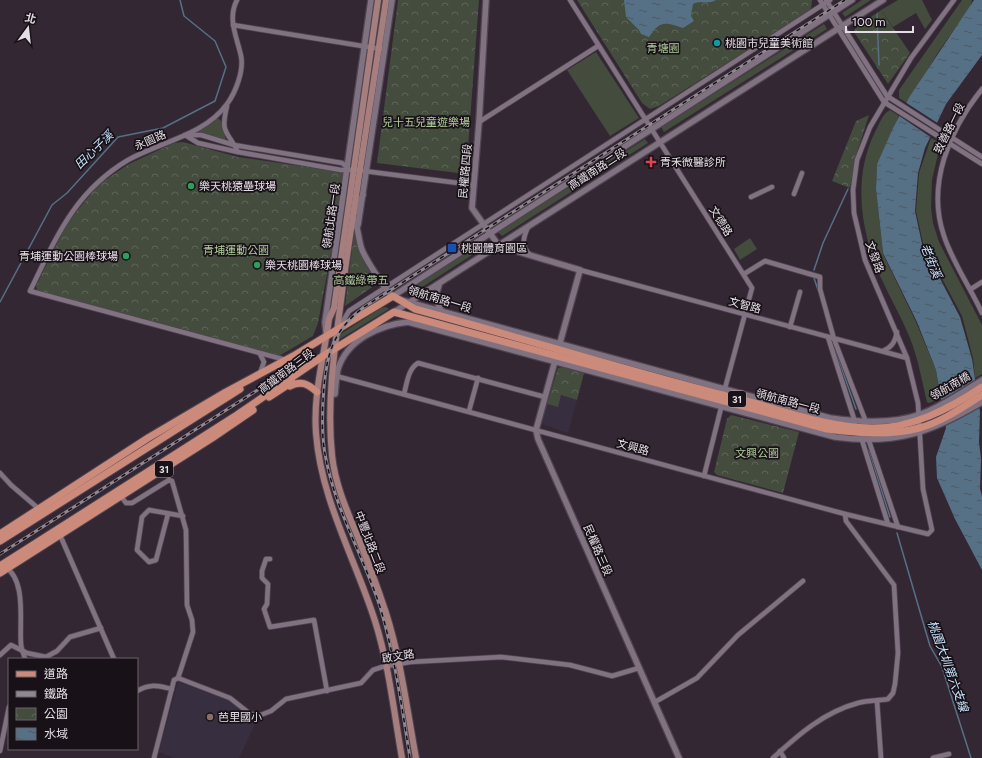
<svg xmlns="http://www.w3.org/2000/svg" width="982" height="758" font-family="Figtree,'Noto Sans TC',sans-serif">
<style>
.education{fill:#372f40}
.green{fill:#434c3d}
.park{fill:url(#park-crowns)}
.water{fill:url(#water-ripples)}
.pier{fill:#332733}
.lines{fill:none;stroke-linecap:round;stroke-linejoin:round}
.stream{stroke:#567085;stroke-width:1.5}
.minor-casing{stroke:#504550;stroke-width:6}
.tertiary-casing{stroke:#504550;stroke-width:8}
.secondary-casing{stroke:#504550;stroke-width:8}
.primary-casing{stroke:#504550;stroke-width:9}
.minor{stroke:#817281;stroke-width:4.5}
.tertiary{stroke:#817281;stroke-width:5.5}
.secondary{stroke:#a67e7e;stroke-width:6}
.primary{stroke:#cb8a7a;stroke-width:7}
.rail-casing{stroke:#908790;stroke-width:3}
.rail{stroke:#181218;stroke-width:1.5;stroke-dasharray:4.5;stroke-linecap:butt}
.culture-dot{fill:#0f9aa8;stroke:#181218;stroke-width:1.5}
.health-dot{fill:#e0444e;stroke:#181218;stroke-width:1.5}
.leisure-dot{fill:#2e9e5b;stroke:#181218;stroke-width:1.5}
.transit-dot{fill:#1a4fb4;stroke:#181218;stroke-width:1.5}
.education-dot{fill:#8d6e63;stroke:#181218;stroke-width:1.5}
.labels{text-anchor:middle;stroke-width:3.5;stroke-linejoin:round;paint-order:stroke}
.shield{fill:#181218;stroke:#a8a0a8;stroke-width:1}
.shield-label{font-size:10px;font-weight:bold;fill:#e5dde5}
.poi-label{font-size:11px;fill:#e5dde5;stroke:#181218;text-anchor:start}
.park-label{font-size:11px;fill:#b0cc99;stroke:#181218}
.street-label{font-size:11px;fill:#e5dde5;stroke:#181218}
.water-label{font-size:12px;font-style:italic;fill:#c7e4fc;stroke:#181218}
</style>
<defs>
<pattern id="park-crowns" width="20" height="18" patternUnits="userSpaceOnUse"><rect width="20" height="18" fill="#434c3d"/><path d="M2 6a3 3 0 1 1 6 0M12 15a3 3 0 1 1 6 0" fill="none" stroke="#5e6559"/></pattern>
<pattern id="water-ripples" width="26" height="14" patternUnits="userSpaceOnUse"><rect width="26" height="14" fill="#567085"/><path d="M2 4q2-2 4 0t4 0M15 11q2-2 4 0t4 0" fill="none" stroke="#4e5965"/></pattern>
</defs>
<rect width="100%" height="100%" fill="#332733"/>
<g class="education">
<path d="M 561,395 L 577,400 L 568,433 L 542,424 L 547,404 L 557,407 Z"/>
<path d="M 178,682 L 233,702 L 246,715 L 257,720 L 239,758 L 175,758 L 159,752 Z"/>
</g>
<g class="green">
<path d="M 862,0 L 871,0 L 845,17 L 842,13 Z"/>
<path d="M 898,0 L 922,0 L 932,20 L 925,29 L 916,13 L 893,27 L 881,10 Z"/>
<path d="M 962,0 L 972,0 L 971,6 L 939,51 L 907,103 L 899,98 L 899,90 Z"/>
<path d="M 824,24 L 827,29 L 664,132 L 661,127 Z"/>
<path d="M 596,52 L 639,118 L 610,136 L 567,70 Z"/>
<path d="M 890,110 L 899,116 L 877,164 L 876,189 L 883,254 L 916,322 L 936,370 L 941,398 L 929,403 L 927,402 C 921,377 917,352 906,329 C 896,306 882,284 874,260 C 859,219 855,172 875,132 C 879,125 882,114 890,110 Z"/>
<path d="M 218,118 L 222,122 L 226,140 L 224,141 L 201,135 L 199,131 L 201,129 Z"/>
<path d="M 931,138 L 939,142 L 940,145 L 932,180 L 931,208 L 933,223 L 939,242 L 982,325 L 982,374 L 975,378 L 973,358 L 962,316 L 923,243 L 916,211 L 919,173 Z"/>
<path d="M 645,139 L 648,143 L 502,236 L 498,232 Z"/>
<path d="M 750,238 L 757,249 L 740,260 L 734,249 Z"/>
<path d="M 486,240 L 489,244 L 410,295 L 406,291 Z"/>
<path d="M 386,307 L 389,309 L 340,339 L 339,335 L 381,308 Z"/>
</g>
<g class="park">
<path d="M 398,0 L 479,0 L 466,174 L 377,163 Z"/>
<path d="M 577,0 L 812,0 L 811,10 L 659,106 L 650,109 L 642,103 Z"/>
<path d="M 881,10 L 910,53 L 888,84 L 854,32 L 856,27 Z"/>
<path d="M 869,115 L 856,156 L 850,188 L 832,181 L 856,121 Z"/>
<path d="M 183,142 L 238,157 L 342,172 L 345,175 L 318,323 L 313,336 L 279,356 L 197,336 L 37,290 L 36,286 L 67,223 L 99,184 L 129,164 L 174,143 Z"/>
<path d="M 355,225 C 359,247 366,264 378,283 L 345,306 Z"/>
<path d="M 563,367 L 584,373 L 577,400 L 561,395 L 558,407 L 547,404 L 558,368 Z"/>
<path d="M 731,415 L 799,432 L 783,493 L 717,475 L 714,472 L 727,419 Z"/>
</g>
<g class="water">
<path d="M 624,0 L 716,0 C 708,5 701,0 693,4 L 691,16 L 694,21 L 683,28 C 665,22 660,20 649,37 L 641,34 L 639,30 L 626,17 Z"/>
<path d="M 974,0 L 982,0 L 982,55 L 946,104 L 925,148 L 918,173 L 915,211 L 922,244 L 960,317 L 972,359 L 980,412 L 979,442 L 981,459 L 980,489 L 982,496 L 982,570 L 955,519 L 937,478 L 936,457 L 946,428 L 936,370 L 917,322 L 883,253 L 876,189 L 877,164 L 893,128 L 910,96 Z"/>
</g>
<path class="pier" d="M 905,102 L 939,124 L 932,138 L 898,115 Z"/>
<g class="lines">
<g class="stream">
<path d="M 877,15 L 879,65"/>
<path d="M 814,270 L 823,243 L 848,189"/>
<path d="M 814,278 L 818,290"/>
<path d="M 0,302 L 52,205 L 67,193 L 118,137 L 163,128 L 215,101 L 226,67 L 215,41 L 184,16 L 180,0"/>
<path d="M 835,350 L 856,409"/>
<path d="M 869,450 L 890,517"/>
<path d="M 897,533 L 930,646 L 942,667 L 971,758"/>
</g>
<defs>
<g id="minor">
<path d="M 237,0 C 227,19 237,37 241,56 C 244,70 236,92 227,104 C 205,135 160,142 128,160 C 74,192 56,238 30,291 L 286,360"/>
<path d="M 570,0 L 752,288 L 724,392"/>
<path d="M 820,0 L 884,102"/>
<path d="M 826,0 L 887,96 L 982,157"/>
<path d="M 233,25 L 381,49"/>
<path d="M 982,89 C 950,129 926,184 944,236 C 953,263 970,287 982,313"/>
<path d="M 884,102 L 982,164"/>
<path d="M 227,106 C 220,134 227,130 238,152"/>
<path d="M 479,122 L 598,46"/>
<path d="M 185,135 L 198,143 L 238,152 L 341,170 L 357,170"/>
<path d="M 187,135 L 201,135 L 234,145 L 342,163 L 348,168"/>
<path d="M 364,171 L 474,185"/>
<path d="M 794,194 L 802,173"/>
<path d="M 751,197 L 772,187"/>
<path d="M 528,227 C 523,238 521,246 530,255"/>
<path d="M 580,270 L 907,358"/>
<path d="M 744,274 L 765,261 L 820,277 L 820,289 L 834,339 L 866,422"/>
<path d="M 971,289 L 982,282"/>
<path d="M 790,327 L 800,292"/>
<path d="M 339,328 L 349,311 L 830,0"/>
<path d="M 828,337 L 855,422"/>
<path d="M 883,351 C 892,347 895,342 897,332"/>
<path d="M 260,354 L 264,362 L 260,373"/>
<path d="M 336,376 L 845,514 L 928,534 L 932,530 L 923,489 L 918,403 L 907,358 L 865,260 L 854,213 L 853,190 L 857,160 L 870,127 L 911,58 L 954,0"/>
<path d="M 404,394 C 407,383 408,369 418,363 L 545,397"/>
<path d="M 469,411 L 478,378"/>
<path d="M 862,440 L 888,524"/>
<path d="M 869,441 L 898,527"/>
<path d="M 0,473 L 11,485 L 39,509"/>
<path d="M 704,476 L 722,404"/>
<path d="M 121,496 L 126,503 L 132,503 L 169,480 L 172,481 L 186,530 L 187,605 L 192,620 L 193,632 L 178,678 L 174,680 L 154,758"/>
<path d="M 168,514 L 156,560 L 149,562 L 137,550 L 142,517 L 149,510 L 183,516"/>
<path d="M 60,535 L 114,659"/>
<path d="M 270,559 L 266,559 L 262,571 L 262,578 L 268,584 L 267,604 L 264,609 L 270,627 L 314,620 L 327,691"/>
<path d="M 5,567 C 27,580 19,623 21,644 C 21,649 24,654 25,659"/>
<path d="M 0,655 L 11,645 L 27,653 L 46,657 L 57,651 L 70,637 L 101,628"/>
<path d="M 178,678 L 230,698 L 249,713 L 258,716 L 271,711 L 286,699 L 361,683 L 373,670 L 382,667 L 410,662 L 501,657 L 570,665 L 612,676 L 639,668"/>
<path d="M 137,691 C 150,683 158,686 172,689"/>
<path d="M 877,701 L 881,758"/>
<path d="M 655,702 L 697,678 L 738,635 L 803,581"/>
<path d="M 0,751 L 9,707"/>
<path d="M 780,751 L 784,758"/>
<path d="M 773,758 C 798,735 824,712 858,703 C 868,700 878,701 888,699 L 893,693 L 895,684 L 898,653 L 894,585 L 846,521 L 845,514"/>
<path d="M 933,758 L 949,754"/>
</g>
<g id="tertiary">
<path d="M 486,0 L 479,122 L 472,208 L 499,246 L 580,270 L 536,430 L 538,439 L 679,758"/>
<path d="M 363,195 L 353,216 C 358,226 358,236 361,247 C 363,255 386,292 393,296 C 400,301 417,304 426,307 L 830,418 C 857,422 894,424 921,414 C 943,406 962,392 982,380"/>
<path d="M 358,225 L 392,0"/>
<path d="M 439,285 L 435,299 L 442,312"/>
<path d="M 393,296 L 852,0"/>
<path d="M 394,312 L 883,0"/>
<path d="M 326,332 L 325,322 L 371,0"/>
<path d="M 335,394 C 336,386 336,377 338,369 C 347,340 379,325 408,322 L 835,437 C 896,445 930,433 982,402"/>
</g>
<g id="secondary">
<path d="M 378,0 L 334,308 L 329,319 C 324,357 313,394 316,433 C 321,500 355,558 375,621 C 389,665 394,713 402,758"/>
<path d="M 386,0 C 372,95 356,190 343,285 C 336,341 326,398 332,455 C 335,485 348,513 359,540 C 369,564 378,589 386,613 C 401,660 407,710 416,758"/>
</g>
<g id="primary">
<path d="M 290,386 C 301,380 308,384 317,392"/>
<path d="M 269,397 L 292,382"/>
<path d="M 0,534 L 148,438 L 226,392 L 295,355 L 393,296 L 415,309 C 522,338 628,371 735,398 C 780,409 824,427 871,428 C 911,429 949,409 982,387"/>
<path d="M 0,541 L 240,389"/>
<path d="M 0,566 L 237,415 L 323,356 L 394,312 L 827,429 C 857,433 889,436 919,428 C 942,422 963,407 982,395"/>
<path d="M 0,573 L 212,438 L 253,410"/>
</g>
</defs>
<use href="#minor" class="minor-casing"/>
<use href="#tertiary" class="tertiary-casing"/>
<use href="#secondary" class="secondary-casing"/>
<use href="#primary" class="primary-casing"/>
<use href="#minor" class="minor"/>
<use href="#tertiary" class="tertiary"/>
<use href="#secondary" class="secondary"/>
<use href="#primary" class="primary"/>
<defs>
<g id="rail">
<path d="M 0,554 L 267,384"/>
<path d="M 410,758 C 402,708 395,658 381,610 C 365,559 336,512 326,459 C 321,436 322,411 324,387 C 327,351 335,329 364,307 L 845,0"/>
</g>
</defs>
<use href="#rail" class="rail-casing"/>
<use href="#rail" class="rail"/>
</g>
<circle class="culture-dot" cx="717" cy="43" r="4"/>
<path class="health-dot" d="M649 156h4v4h4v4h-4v4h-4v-4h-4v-4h4z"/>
<g class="leisure-dot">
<circle cx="191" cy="186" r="4"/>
<circle cx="126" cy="256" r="4"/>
<circle cx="257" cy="265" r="4"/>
</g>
<rect class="transit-dot" x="447" y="243" width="10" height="10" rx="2"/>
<circle class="education-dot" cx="210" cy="717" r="4"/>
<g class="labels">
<g class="shield">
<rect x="728" y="391" width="18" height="16" rx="3"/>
<rect x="155" y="461" width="18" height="16" rx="3"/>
</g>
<g class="shield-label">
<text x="737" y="403">31</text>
<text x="164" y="473">31</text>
</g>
<g class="poi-label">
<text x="725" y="47">桃園市兒童美術館</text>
<text x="660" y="166">青禾微醫診所</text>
<text x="199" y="190">樂天桃猿壘球場</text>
<text x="461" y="252">桃園體育園區</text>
<text x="118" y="260" text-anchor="end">青埔運動公園棒球場</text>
<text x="265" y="269">樂天桃園棒球場</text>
<text x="218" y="721">芭里國小</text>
</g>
<g class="park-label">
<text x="663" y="52">青塘園</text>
<text x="426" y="126">兒十五兒童遊樂場</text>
<text x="236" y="254">青埔運動公園</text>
<text x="361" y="284">高鐵綠帶五</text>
<text x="757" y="457">文興公園</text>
</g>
<g class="street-label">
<text transform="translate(949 128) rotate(-64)" y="4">致善路一段</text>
<text transform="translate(150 140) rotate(-24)" y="4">永園路</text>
<text transform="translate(597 169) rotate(-33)" y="4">高鐵南路二段</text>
<text transform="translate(465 171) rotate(-85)" y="4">民權路四段</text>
<text transform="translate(331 216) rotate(-82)" y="4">領航北路一段</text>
<text transform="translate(721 221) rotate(58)" y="4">文德路</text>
<text transform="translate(875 257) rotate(70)" y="4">文發路</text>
<text transform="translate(440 299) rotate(17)" y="4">領航南路一段</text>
<text transform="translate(745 305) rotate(15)" y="4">文智路</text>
<text transform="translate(286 371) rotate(-37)" y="4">高鐵南路三段</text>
<text transform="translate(950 386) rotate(-30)" y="4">領航南橋</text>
<text transform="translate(788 401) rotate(15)" y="4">領航南路一段</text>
<text transform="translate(633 447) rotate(15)" y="4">文興路</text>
<text transform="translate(370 542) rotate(69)" y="4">中豐北路二段</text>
<text transform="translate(598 550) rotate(66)" y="4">民權路三段</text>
<text transform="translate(398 656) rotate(-9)" y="4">啟文路</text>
</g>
<g class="water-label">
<text transform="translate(94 150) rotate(-44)" y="4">田心子溪</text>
<text transform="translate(931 261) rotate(68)" y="4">老街溪</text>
<text transform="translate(948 666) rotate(70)" y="4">桃園大圳第六支線</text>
</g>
</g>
<rect x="8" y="658" width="130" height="92" fill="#181218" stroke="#6a636a"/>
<rect x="16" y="671" width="20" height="6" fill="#cb8a7a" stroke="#6a636a"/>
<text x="44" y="678" font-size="12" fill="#e5dde5">道路</text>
<rect x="16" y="691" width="20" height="6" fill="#908790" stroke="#6a636a"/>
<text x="44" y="698" font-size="12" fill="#e5dde5">鐵路</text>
<rect x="16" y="708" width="20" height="12" fill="url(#park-crowns)" stroke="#6a636a"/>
<text x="44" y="718" font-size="12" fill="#e5dde5">公園</text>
<rect x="16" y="728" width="20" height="12" fill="url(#water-ripples)" stroke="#6a636a"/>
<text x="44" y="738" font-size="12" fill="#e5dde5">水域</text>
<g transform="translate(28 28) rotate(15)" stroke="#181218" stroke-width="3" paint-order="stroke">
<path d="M0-3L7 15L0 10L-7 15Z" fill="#e5dde5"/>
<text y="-6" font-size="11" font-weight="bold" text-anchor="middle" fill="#e5dde5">北</text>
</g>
<path d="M846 26v6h67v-6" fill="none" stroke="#e5dde5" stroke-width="2"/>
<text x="852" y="26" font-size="12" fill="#e5dde5" stroke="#181218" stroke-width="3" paint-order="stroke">100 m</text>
</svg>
